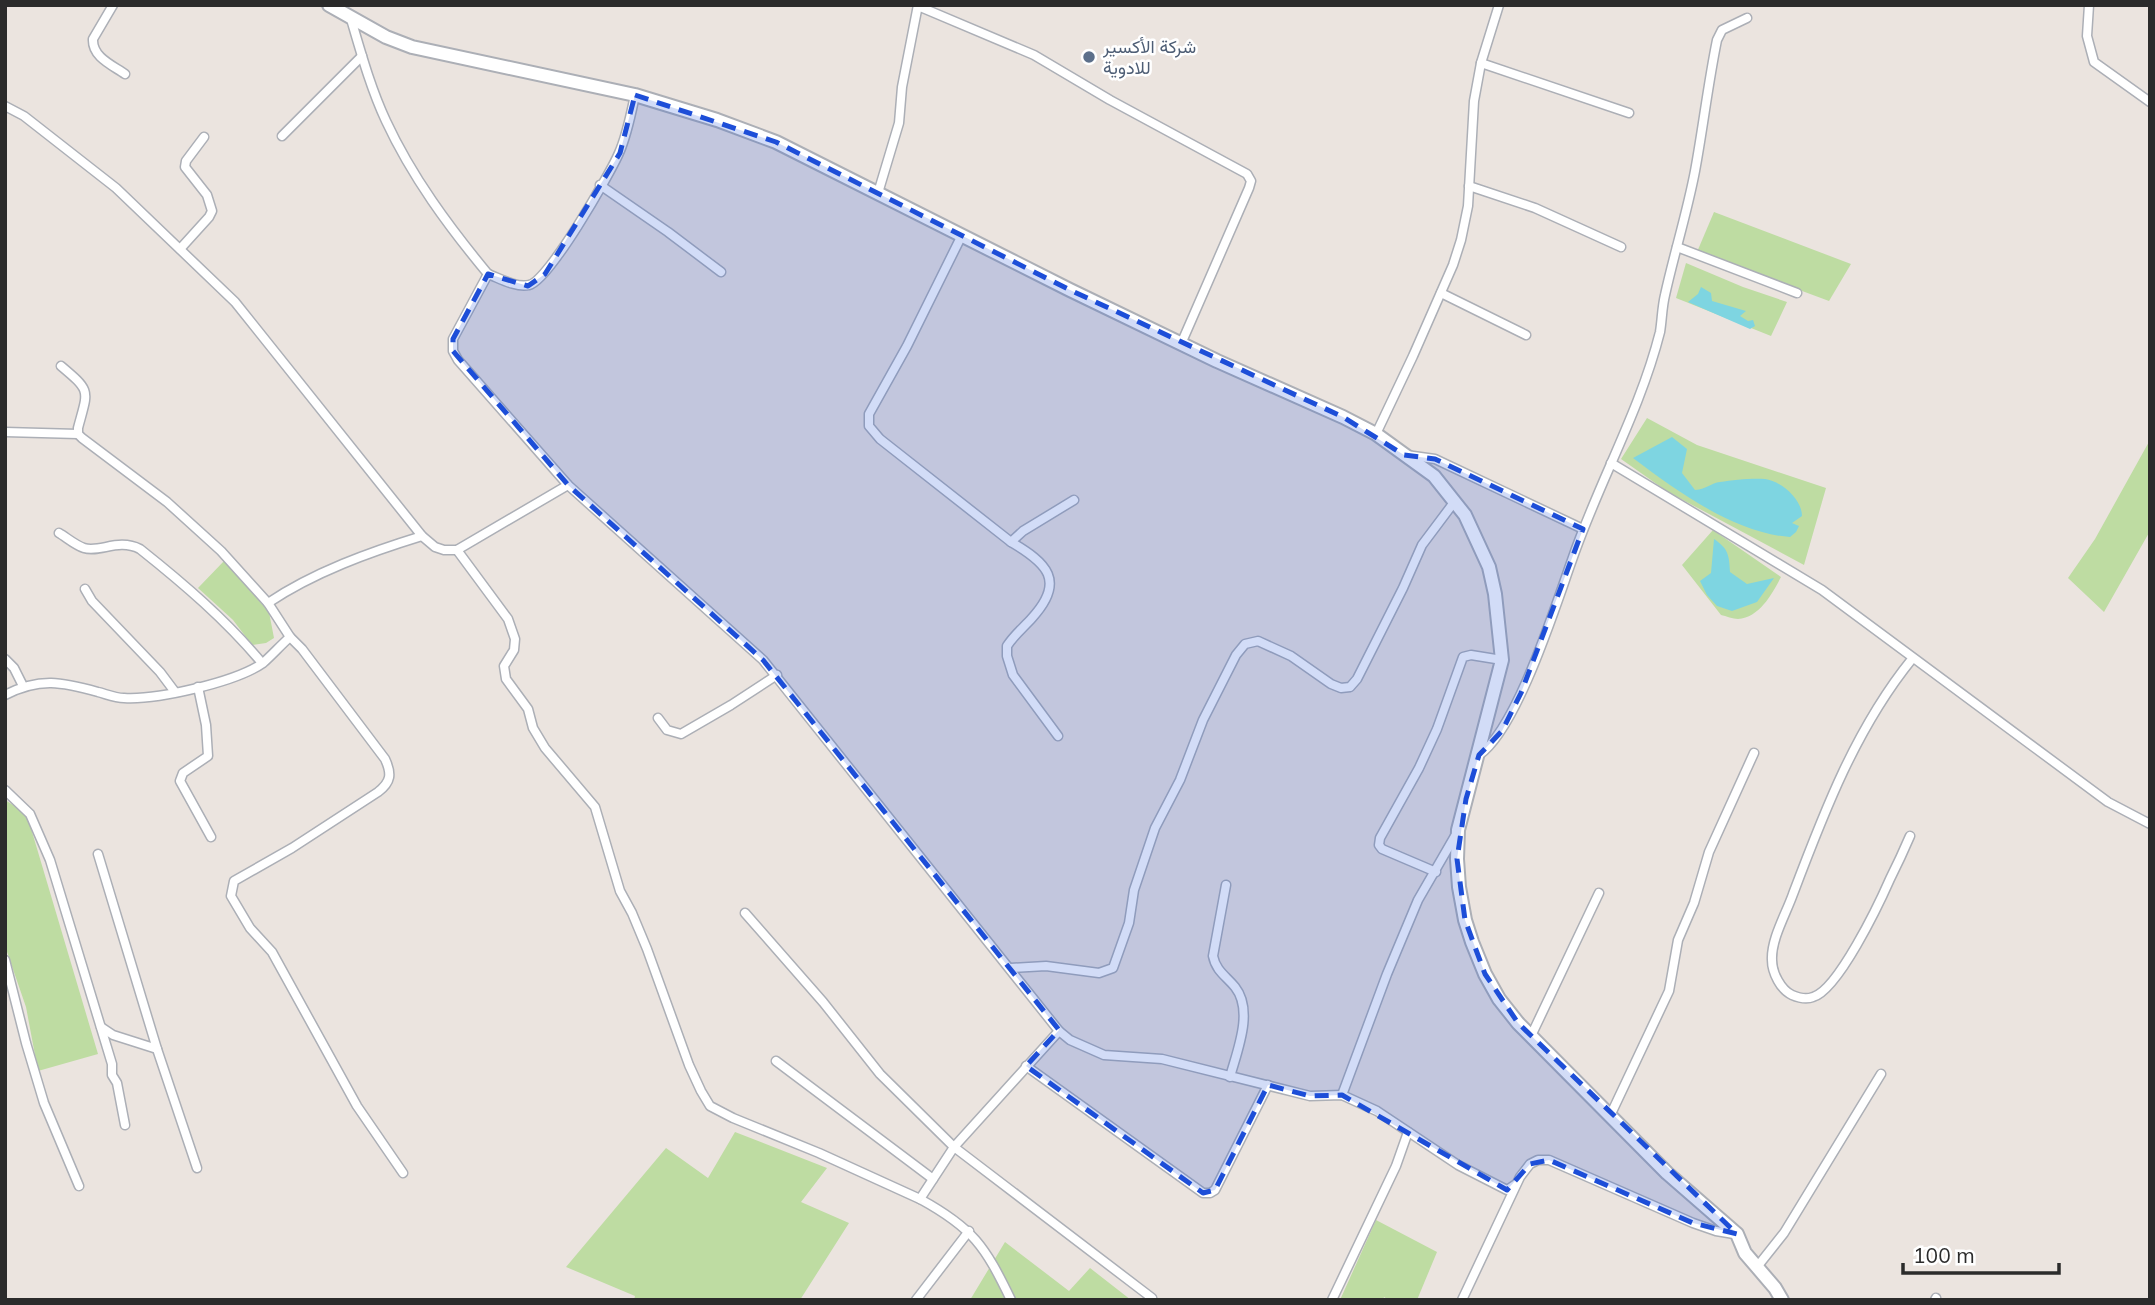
<svg xmlns="http://www.w3.org/2000/svg" width="2155" height="1305" font-family="Mulish,Vazirmatn,sans-serif">
<style>
.green{fill:#bedca2}
.water{fill:#7ed5e1}
.lines{fill:none;stroke-linecap:round;stroke-linejoin:round}
.street-casing{stroke:#acafb6;stroke-width:11}
.secondary-casing{stroke:#acafb6;stroke-width:16}
.street{stroke:#fff;stroke-width:8}
.secondary{stroke:#fff;stroke-width:12}
.marked{fill:#1d4ed8;fill-opacity:0.2;stroke:#1d4ed8;stroke-width:5;stroke-dasharray:14 9;stroke-linejoin:round}
.service-dot{fill:#5c6f8a;stroke:#fff;stroke-width:2.5}
.labels{text-anchor:middle;stroke-width:5;stroke-linejoin:round;paint-order:stroke}
.service-label{font-size:18px;fill:#4e5e75;stroke:#fff;text-anchor:start}
</style>
<rect width="100%" height="100%" fill="#ebe4df"/>
<g class="green">
<path d="M 1714,212 L 1851,264 L 1829,301 L 1697,252 Z"/>
<path d="M 1686,263 L 1743,287 L 1787,302 L 1771,336 L 1676,298 Z"/>
<path d="M 1647,418 L 1697,445 L 1826,488 L 1804,565 L 1668,492 L 1621,459 Z"/>
<path d="M 2150,440 L 2150,531 L 2104,612 L 2068,578 L 2095,539 Z"/>
<path d="M 1713,530 L 1781,577 C 1772,594 1760,617 1738,619 C 1733,619 1726,616 1721,615 L 1682,565 Z"/>
<path d="M 224,561 L 269,612 L 274,638 L 266,643 L 252,645 L 233,620 L 198,588 Z"/>
<path d="M 5,800 L 23,811 L 30,825 L 98,1054 L 38,1071 L 26,1007 L 5,946 Z"/>
<path d="M 735,1132 L 827,1168 L 801,1202 L 849,1223 L 800,1300 L 634,1300 L 635,1296 L 566,1267 L 666,1148 L 708,1178 Z"/>
<path d="M 1376,1220 L 1437,1252 L 1417,1300 L 1389,1300 L 1384,1297 L 1383,1300 L 1340,1300 Z"/>
<path d="M 1005,1242 L 1069,1291 L 1090,1268 L 1131,1300 L 970,1300 Z"/>
</g>
<g class="water">
<path d="M 1701,287 L 1711,293 L 1712,301 L 1746,311 L 1740,316 L 1748,321 L 1753,320 L 1755,326 L 1750,329 L 1688,302 L 1698,294 Z"/>
<path d="M 1672,437 L 1687,449 L 1682,473 L 1695,490 C 1707,489 1711,483 1720,482 C 1733,480 1752,478 1765,479 C 1781,481 1802,499 1802,516 L 1792,523 L 1799,526 L 1796,532 L 1790,537 C 1734,533 1677,491 1633,458 Z"/>
<path d="M 1714,539 C 1729,549 1729,556 1730,572 L 1747,584 L 1774,578 L 1757,602 L 1732,611 L 1717,606 L 1707,595 L 1700,581 L 1711,573 Z"/>
</g>
<g class="lines">
<defs>
<g id="street">
<path d="M 113,5 L 93,39 C 92,57 112,65 125,74"/>
<path d="M 2089,5 L 2087,36 L 2094,62 L 2150,102"/>
<path d="M 918,6 L 1034,55 L 1110,100 L 1247,174 L 1251,181 L 1249,188 L 1181,344"/>
<path d="M 351,19 C 361,53 371,89 386,121 C 412,177 449,227 488,274"/>
<path d="M 1481,63 L 1629,113"/>
<path d="M 635,95 C 631,114 627,135 619,153 C 610,174 548,282 529,285 C 516,288 499,278 488,274 L 453,339 L 453,351 L 458,360 L 568,485 L 763,660 L 1059,1031 L 1070,1040 L 1104,1055 L 1162,1059 L 1310,1096 L 1342,1095 L 1377,1111 L 1458,1165 L 1507,1190 L 1516,1184"/>
<path d="M 5,106 L 24,116 L 116,188 L 235,302 L 422,536 L 435,547 L 444,550 L 457,550 L 568,485"/>
<path d="M 282,136 L 362,56"/>
<path d="M 600,185 L 668,232 L 721,272"/>
<path d="M 1469,186 L 1535,208 L 1621,247"/>
<path d="M 878,193 L 899,123 L 902,87 L 918,5"/>
<path d="M 962,235 L 907,346 L 869,414 L 869,426 L 880,439 L 1011,542 L 1023,531 L 1074,500"/>
<path d="M 1677,247 L 1797,293"/>
<path d="M 180,249 L 209,217 L 212,211 L 207,195 L 185,167 L 186,161 L 204,137"/>
<path d="M 1441,293 L 1526,335"/>
<path d="M 61,366 C 92,392 88,390 78,428 L 78,434 L 82,438 L 167,502 L 221,551 L 268,603"/>
<path d="M 5,432 L 78,434"/>
<path d="M 1376,434 L 1413,356 L 1453,265 L 1461,240 L 1468,206 L 1474,101 L 1481,63 L 1499,5"/>
<path d="M 1406,455 L 1435,459 L 1583,529"/>
<path d="M 1611,463 L 1822,590 L 2108,802 L 2150,824"/>
<path d="M 59,533 C 66,537 75,545 84,548 C 100,553 118,538 140,549 C 184,584 226,620 262,663"/>
<path d="M 1011,542 C 1047,563 1066,581 1032,618 C 1024,627 1014,635 1007,646 L 1007,656 L 1013,675 L 1058,736"/>
<path d="M 457,550 L 508,619 L 515,639 L 514,650 L 504,666 L 506,679 L 528,709 L 533,728 L 545,748 L 595,807 L 620,891 L 632,913 L 647,949 L 689,1065 L 701,1091 L 710,1106 L 733,1118 L 819,1153 L 920,1199"/>
<path d="M 85,589 L 92,601 L 160,672 L 175,692"/>
<path d="M 290,637 L 302,649 L 385,759 C 392,774 391,782 378,792 L 292,848 L 234,881 L 231,896 L 250,928 L 272,952 L 357,1106 L 403,1173"/>
<path d="M 5,659 L 14,668 L 23,686"/>
<path d="M 198,687 L 206,725 L 208,756 L 183,773 L 180,781 L 211,837"/>
<path d="M 5,695 C 40,677 62,682 98,692 C 106,694 115,698 124,698 C 157,700 236,682 263,663 C 272,655 281,645 290,637 L 268,603 C 314,572 370,552 422,536"/>
<path d="M 658,718 L 667,730 L 681,734 L 731,705 L 777,675"/>
<path d="M 1479,755 C 1517,729 1555,607 1572,560 C 1598,484 1640,411 1660,332 C 1662,320 1662,307 1665,295 C 1674,254 1687,213 1695,171 C 1703,128 1708,84 1717,40 L 1722,30 L 1747,18"/>
<path d="M 5,790 L 30,814 L 50,860 L 112,1064 L 112,1075 L 117,1083 L 125,1125"/>
<path d="M 1910,836 C 1904,850 1897,865 1890,879 C 1879,904 1838,990 1813,997 C 1806,1000 1799,998 1792,995 C 1781,990 1772,973 1772,960 C 1771,939 1786,914 1793,894 C 1824,812 1856,728 1912,659"/>
<path d="M 98,854 L 157,1049 L 113,1035 L 101,1027"/>
<path d="M 1436,872 L 1382,849 L 1379,845 L 1380,838 L 1419,768 L 1437,729 L 1463,657 L 1471,655 L 1502,660"/>
<path d="M 1226,885 L 1213,956 C 1216,971 1226,976 1235,987 C 1254,1011 1237,1051 1230,1077"/>
<path d="M 745,913 L 823,1002 L 880,1074 L 954,1147 L 1152,1298"/>
<path d="M 5,960 L 26,1043 L 44,1103 L 79,1186"/>
<path d="M 1011,968 L 1046,966 L 1099,973 L 1113,968 L 1129,923 L 1134,890 L 1155,828 L 1180,780 L 1203,720 L 1236,655 L 1245,644 L 1258,641 L 1291,656 L 1331,684 L 1341,688 L 1350,687 L 1357,679 L 1403,588 L 1422,545 L 1455,501"/>
<path d="M 1531,1036 L 1599,893"/>
<path d="M 157,1049 L 197,1168"/>
<path d="M 776,1061 L 933,1179"/>
<path d="M 1026,1066 L 1203,1193 L 1210,1193 L 1215,1190 L 1268,1085"/>
<path d="M 1342,1095 L 1387,974 L 1418,900 L 1455,836"/>
<path d="M 1610,1116 L 1669,991 L 1678,940 L 1694,903 L 1709,852 L 1754,753"/>
<path d="M 1757,1267 L 1784,1233 L 1881,1074"/>
<path d="M 916,1300 L 969,1231"/>
<path d="M 1011,1300 C 985,1246 973,1228 920,1199 L 954,1147 L 1059,1031"/>
<path d="M 1332,1300 L 1396,1166 L 1408,1132"/>
<path d="M 1462,1300 L 1520,1177 L 1530,1164 L 1538,1160 L 1549,1160 L 1693,1223 L 1716,1231 L 1734,1234"/>
<path d="M 1935,1300 L 1936,1298"/>
</g>
<path id="secondary" d="M 329,5 L 386,37 L 412,47 L 635,95 L 717,120 L 776,142 L 1070,290 L 1217,361 L 1343,417 L 1376,434 L 1434,476 L 1465,515 L 1489,567 L 1495,594 L 1502,660 L 1458,830 L 1457,859 L 1459,887 L 1465,920 L 1472,942 L 1485,974 L 1499,999 L 1518,1023 L 1667,1173 L 1737,1234 L 1745,1253 L 1775,1288 L 1782,1300"/>
</defs>
<use href="#street" class="street-casing"/>
<use href="#secondary" class="secondary-casing"/>
<use href="#street" class="street"/>
<use href="#secondary" class="secondary"/>
</g>
<path class="marked" d="M 635,95 L 776,142 L 1070,290 L 1343,417 L 1404,455 L 1435,459 L 1583,529 L 1521,693 L 1502,731 L 1479,755 L 1466,799 L 1457,859 L 1465,920 L 1485,974 L 1518,1023 L 1737,1234 L 1693,1223 L 1549,1160 L 1530,1164 L 1507,1190 L 1342,1095 L 1310,1096 L 1268,1085 L 1215,1190 L 1203,1193 L 1026,1066 L 1059,1030 L 763,660 L 568,485 L 453,351 L 453,339 L 488,274 L 528,286 L 545,274 L 620,153 Z"/>
<circle class="service-dot" cx="1089" cy="57" r="7"/>
<g class="labels">
<g class="service-label">
<text x="1103" y="53">شركة الأكسير<tspan x="1103" dy="21">للادوية</tspan></text>
</g>
</g>
<rect width="2155" height="1305" fill="none" stroke="#2b2b2b" stroke-width="14"/>
<path d="M1903 1263v10h156v-10" fill="none" stroke="#2b2b2b" stroke-width="3.5"/>
<text x="1913" y="1263" font-size="21" fill="#2b2b2b" stroke="#ffffff" stroke-width="5" paint-order="stroke">100 m</text>
</svg>
